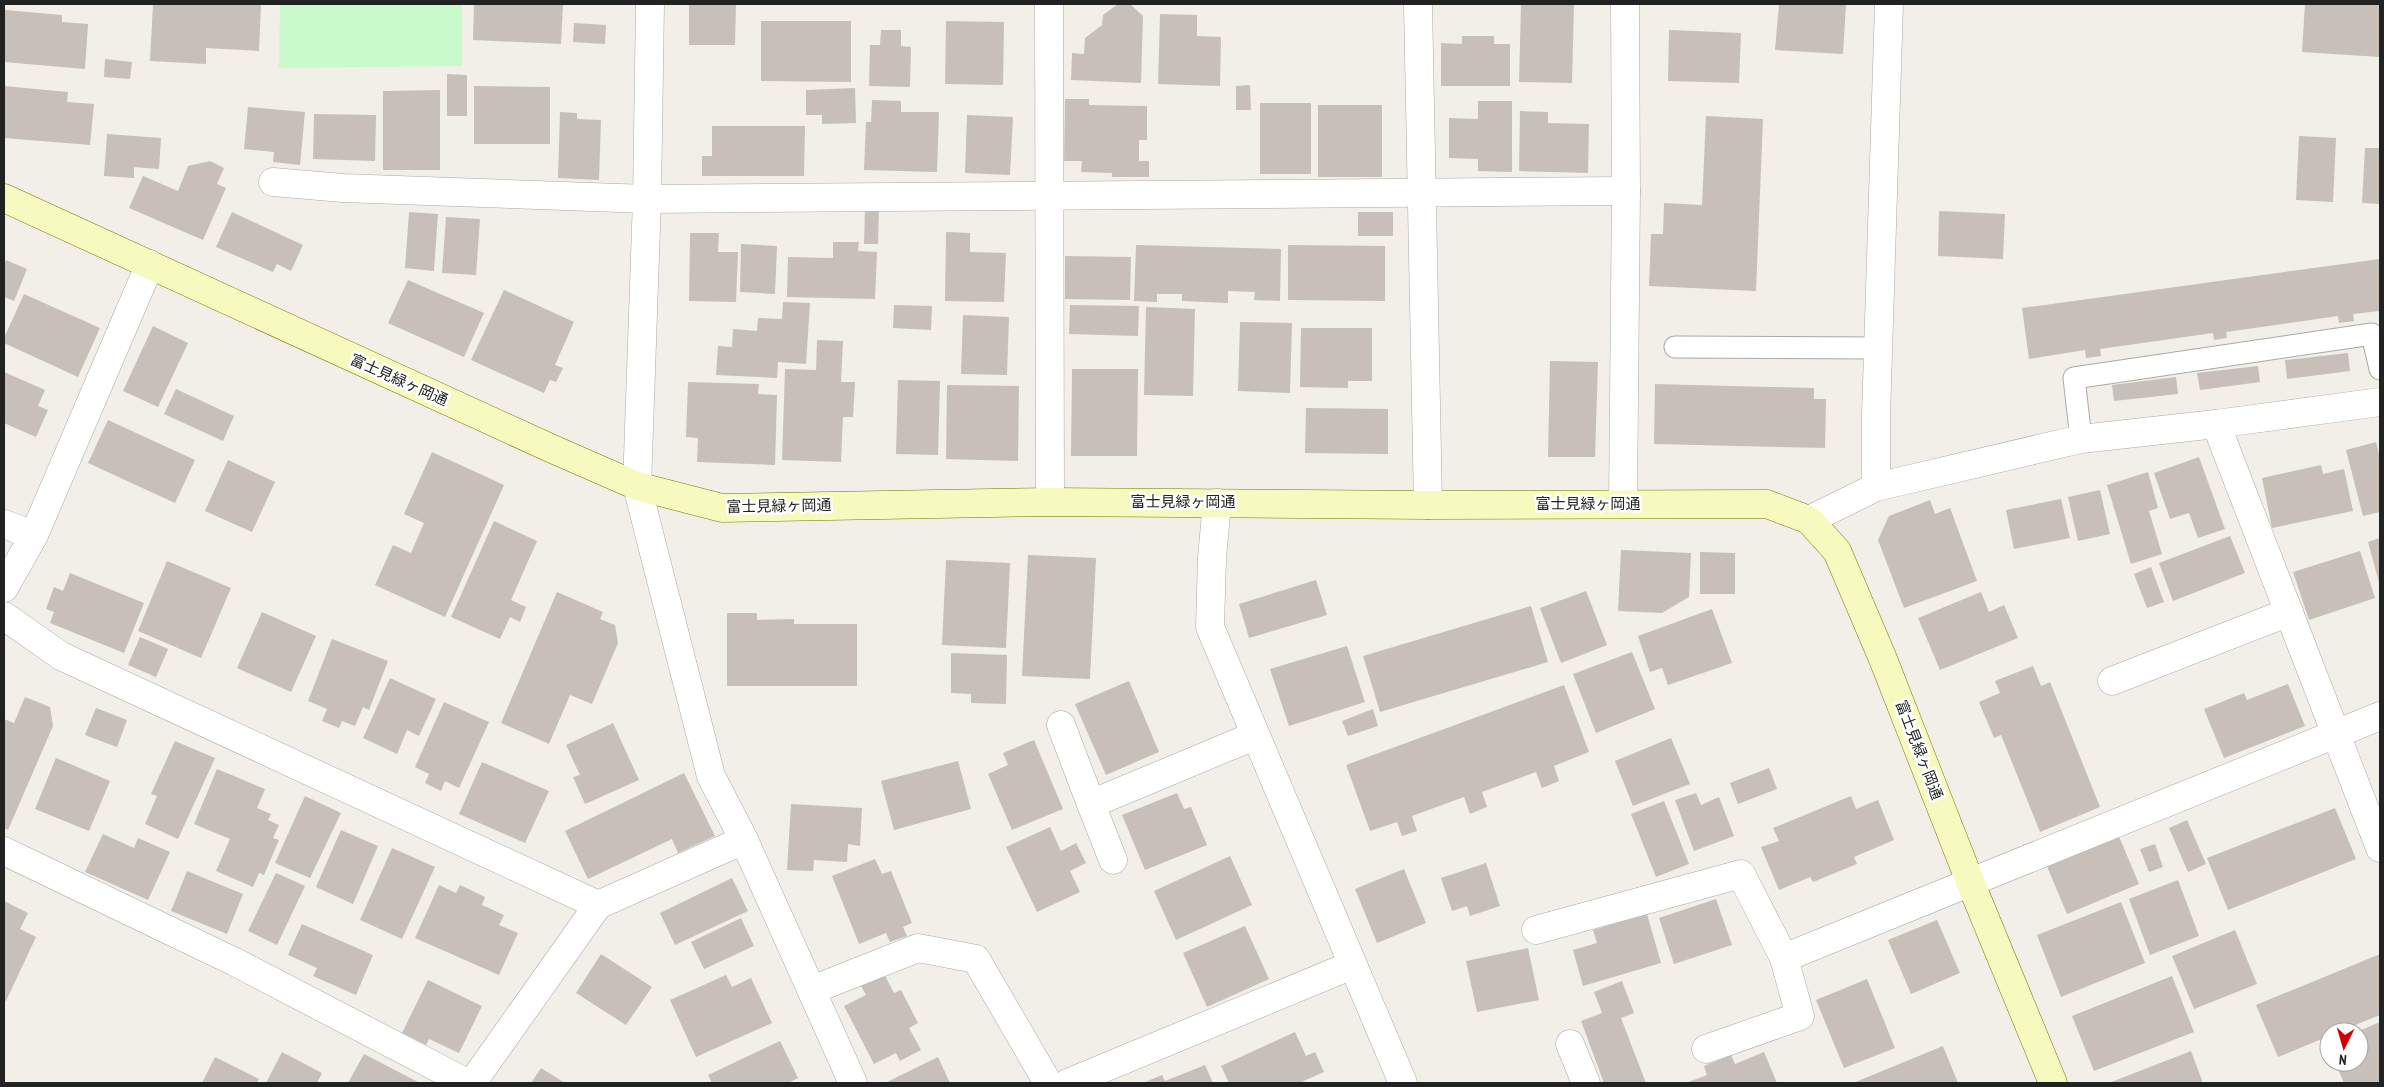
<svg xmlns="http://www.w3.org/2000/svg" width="2384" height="1087" font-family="'PT Sans Narrow','Noto Sans JP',sans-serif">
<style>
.park{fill:#c8facc}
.building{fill:#c7bfb8}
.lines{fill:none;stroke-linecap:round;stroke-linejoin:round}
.lane-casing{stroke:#a9a9a9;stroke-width:23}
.street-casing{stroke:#a9a9a9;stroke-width:29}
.secondary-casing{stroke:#707d05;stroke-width:29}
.lane{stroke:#fff;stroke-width:21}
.street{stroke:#fff;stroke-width:28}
.secondary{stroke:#f7fabf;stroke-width:28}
.labels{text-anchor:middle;stroke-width:5;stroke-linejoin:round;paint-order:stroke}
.street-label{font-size:15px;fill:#222;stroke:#fff}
</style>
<rect width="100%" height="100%" fill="#f2efe9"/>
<path class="park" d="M 280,4 L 462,4 L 462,66 L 279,68 Z"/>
<g class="building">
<path d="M 153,4 L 261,4 L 259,51 L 206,48 L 206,64 L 150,61 Z"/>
<path d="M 474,4 L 563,4 L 561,44 L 473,40 Z"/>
<path d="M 689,4 L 736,4 L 735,45 L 689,45 Z"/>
<path d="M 1118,4 L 1130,4 L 1143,16 L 1141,83 L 1071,80 L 1072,53 L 1084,54 L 1085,38 L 1102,25 L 1103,15 Z"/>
<path d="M 1521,4 L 1574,4 L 1572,83 L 1519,82 Z"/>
<path d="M 1779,4 L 1846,4 L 1843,54 L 1775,50 Z"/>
<path d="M 2305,4 L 2380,4 L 2380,57 L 2302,52 Z"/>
<path d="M 5,10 L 62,15 L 62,22 L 88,24 L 85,69 L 4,62 Z"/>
<path d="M 1160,14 L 1197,15 L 1197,36 L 1221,37 L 1220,86 L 1158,84 Z"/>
<path d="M 761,21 L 851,21 L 851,82 L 761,81 Z"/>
<path d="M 946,21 L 1004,22 L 1003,85 L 945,84 Z"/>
<path d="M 574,23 L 606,25 L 605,44 L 573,42 Z"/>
<path d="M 881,30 L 901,30 L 901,46 L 911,47 L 910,87 L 869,86 L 870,45 L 880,45 Z"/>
<path d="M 1669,30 L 1741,33 L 1739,83 L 1668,81 Z"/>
<path d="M 1462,36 L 1494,36 L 1494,44 L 1510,44 L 1510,86 L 1441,86 L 1441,43 L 1462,44 Z"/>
<path d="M 105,59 L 132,62 L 130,79 L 104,77 Z"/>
<path d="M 447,74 L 467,75 L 467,116 L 447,116 Z"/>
<path d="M 1250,85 L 1251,110 L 1236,110 L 1236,86 Z"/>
<path d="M 4,86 L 68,92 L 67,102 L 94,104 L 90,145 L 4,138 Z"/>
<path d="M 474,86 L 550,87 L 550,144 L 474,144 Z"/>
<path d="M 855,88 L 856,123 L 822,124 L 822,115 L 806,115 L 806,90 Z"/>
<path d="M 440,90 L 440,170 L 383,170 L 383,91 Z"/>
<path d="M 1065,99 L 1089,99 L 1089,105 L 1147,106 L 1147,140 L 1139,140 L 1139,161 L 1149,161 L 1149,177 L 1112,177 L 1112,173 L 1081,172 L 1082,161 L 1064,161 Z"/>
<path d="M 872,100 L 901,101 L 901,112 L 939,112 L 937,172 L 864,170 L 866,122 L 871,122 Z"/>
<path d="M 1478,101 L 1512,101 L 1512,172 L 1478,171 L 1478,159 L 1449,158 L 1449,118 L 1478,119 Z"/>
<rect x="1260" y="103" width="51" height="71"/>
<rect x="1318" y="105" width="64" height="72"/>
<path d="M 248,107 L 305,112 L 300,165 L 273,162 L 274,152 L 244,149 Z"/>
<path d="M 1520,111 L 1548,112 L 1548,123 L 1589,124 L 1588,173 L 1519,171 Z"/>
<path d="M 560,112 L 577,113 L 577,119 L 601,120 L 599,180 L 558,178 Z"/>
<path d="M 314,114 L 376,115 L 375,161 L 313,159 Z"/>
<path d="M 967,115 L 1013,117 L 1010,175 L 965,173 Z"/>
<path d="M 1706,116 L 1763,119 L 1756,291 L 1649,286 L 1651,234 L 1663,234 L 1664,203 L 1702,205 Z"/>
<path d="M 712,126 L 805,126 L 804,176 L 702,176 L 702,156 L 712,156 Z"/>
<path d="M 107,134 L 161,138 L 159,169 L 134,167 L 134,178 L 104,176 Z"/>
<path d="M 2299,136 L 2336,138 L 2333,202 L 2296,200 Z"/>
<path d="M 2365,148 L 2380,148 L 2380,204 L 2362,203 Z"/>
<path d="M 210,161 L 224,168 L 217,184 L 226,188 L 203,240 L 129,208 L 143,176 L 178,191 L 188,166 Z"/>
<path d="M 865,209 L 879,210 L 878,244 L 864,244 Z"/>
<path d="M 1939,211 L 2005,214 L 2003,259 L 1938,256 Z"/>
<path d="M 232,212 L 303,245 L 291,271 L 277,264 L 273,272 L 216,247 Z"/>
<path d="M 409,212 L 438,214 L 434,271 L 405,268 Z"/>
<rect x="1358" y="212" width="35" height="24"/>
<path d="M 446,217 L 480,219 L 476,275 L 442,273 Z"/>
<path d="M 946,232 L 970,233 L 970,252 L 1006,253 L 1004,302 L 945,301 Z"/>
<path d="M 690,233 L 719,233 L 718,252 L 738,252 L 736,302 L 689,301 Z"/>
<path d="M 833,242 L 859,242 L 858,251 L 877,252 L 875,299 L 787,297 L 788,257 L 833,258 Z"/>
<path d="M 741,244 L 777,246 L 775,294 L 740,292 Z"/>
<path d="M 1136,245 L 1281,249 L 1280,301 L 1254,300 L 1255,292 L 1228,291 L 1228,303 L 1182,301 L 1182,294 L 1157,294 L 1157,302 L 1134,301 Z"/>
<path d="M 1288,245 L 1385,246 L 1385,301 L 1288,300 Z"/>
<path d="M 1065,256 L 1131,257 L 1130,300 L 1065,299 Z"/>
<path d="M 2380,259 L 2380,311 L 2353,314 L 2354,321 L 2339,323 L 2338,316 L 2226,332 L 2227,338 L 2214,340 L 2213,333 L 2100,349 L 2101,356 L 2086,358 L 2085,350 L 2029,359 L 2022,308 Z"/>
<path d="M 6,260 L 27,269 L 14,301 L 4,297 L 4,266 Z"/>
<path d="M 408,280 L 484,313 L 464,357 L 388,323 Z"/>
<path d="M 504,290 L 574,322 L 555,365 L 563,368 L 556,382 L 550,380 L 544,393 L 471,360 Z"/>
<path d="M 24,294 L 100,328 L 78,377 L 4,343 L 4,338 Z"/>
<path d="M 783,302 L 810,303 L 806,364 L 778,362 L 777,378 L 716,375 L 718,346 L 732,347 L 733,329 L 757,331 L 758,318 L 782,319 Z"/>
<path d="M 894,305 L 932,306 L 931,330 L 893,328 Z"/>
<path d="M 1070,305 L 1139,306 L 1138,336 L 1069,334 Z"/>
<path d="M 1146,307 L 1195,309 L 1193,396 L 1144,395 Z"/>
<path d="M 963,315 L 1009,317 L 1007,375 L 961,374 Z"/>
<path d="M 1240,322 L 1292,323 L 1290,393 L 1238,391 Z"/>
<path d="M 153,326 L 188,343 L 158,407 L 123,391 Z"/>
<path d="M 1301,328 L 1372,328 L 1372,381 L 1348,381 L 1348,388 L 1300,387 Z"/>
<path d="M 817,340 L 843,341 L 841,382 L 855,382 L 853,417 L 843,417 L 841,462 L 782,460 L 785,369 L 816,370 Z"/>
<path d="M 2348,353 L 2350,371 L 2287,379 L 2285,360 Z"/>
<path d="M 1550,361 L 1598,362 L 1595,457 L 1548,457 Z"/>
<path d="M 2258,366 L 2260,382 L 2200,390 L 2197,373 Z"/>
<path d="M 1072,369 L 1138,369 L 1137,456 L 1071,456 Z"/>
<path d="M 4,372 L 45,390 L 38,406 L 48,410 L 36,437 L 4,423 Z"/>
<path d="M 2176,377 L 2178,394 L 2114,401 L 2112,385 Z"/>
<path d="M 898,380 L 940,381 L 938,455 L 896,454 Z"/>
<path d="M 688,382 L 759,384 L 758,394 L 777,395 L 775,465 L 697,462 L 698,438 L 686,437 Z"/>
<path d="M 1655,384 L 1814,388 L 1814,399 L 1826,399 L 1825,448 L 1654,444 Z"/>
<path d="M 947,385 L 1019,386 L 1018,461 L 946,459 Z"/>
<path d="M 176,389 L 234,416 L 223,441 L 164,414 Z"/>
<path d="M 1306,408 L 1388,409 L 1388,454 L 1305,453 Z"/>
<path d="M 108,420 L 195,460 L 175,503 L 88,463 Z"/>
<path d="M 2376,442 L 2380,458 L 2380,512 L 2363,516 L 2346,450 Z"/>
<path d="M 432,452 L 504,485 L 445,617 L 375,585 L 393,545 L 411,553 L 424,523 L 404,514 Z"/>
<path d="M 2199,457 L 2225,529 L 2198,538 L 2189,513 L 2170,519 L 2154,473 Z"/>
<path d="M 228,460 L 275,482 L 252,532 L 205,511 Z"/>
<path d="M 2321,465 L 2323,474 L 2344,469 L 2353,511 L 2272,528 L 2262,478 Z"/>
<path d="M 2148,472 L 2158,508 L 2149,511 L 2162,554 L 2131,564 L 2107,485 Z"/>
<path d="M 2100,490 L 2110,534 L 2078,541 L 2068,497 Z"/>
<path d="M 2061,499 L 2070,538 L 2014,549 L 2006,510 Z"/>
<path d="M 1930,500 L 1935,514 L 1950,508 L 1977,581 L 1904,608 L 1878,540 L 1889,516 Z"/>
<path d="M 494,521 L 537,541 L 511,600 L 526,607 L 520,622 L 510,617 L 500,639 L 451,617 Z"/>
<path d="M 2230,536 L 2245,573 L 2173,601 L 2159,563 Z"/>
<path d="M 2380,538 L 2380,586 L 2368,542 Z"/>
<path d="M 1621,550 L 1691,553 L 1689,597 L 1662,613 L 1618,611 Z"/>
<path d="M 2360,551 L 2375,598 L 2309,620 L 2293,572 Z"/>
<path d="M 1700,552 L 1735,553 L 1735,594 L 1700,594 Z"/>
<path d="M 1028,555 L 1096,558 L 1090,679 L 1022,676 Z"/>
<path d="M 946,560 L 1010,563 L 1006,648 L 942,645 Z"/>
<path d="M 167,561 L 231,588 L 201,658 L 138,631 Z"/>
<path d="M 2151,567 L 2164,602 L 2147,608 L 2134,574 Z"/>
<path d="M 70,573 L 144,603 L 124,653 L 50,623 L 54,612 L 46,609 L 54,587 L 63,591 Z"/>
<path d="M 1316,580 L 1327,615 L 1249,638 L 1239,604 Z"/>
<path d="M 1586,591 L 1607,645 L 1561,663 L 1540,608 Z"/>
<path d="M 557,592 L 603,612 L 600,619 L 615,625 L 618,643 L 592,704 L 570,695 L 549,744 L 501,723 Z"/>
<path d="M 1981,592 L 1989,612 L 2004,605 L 2018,638 L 1940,670 L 1918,618 Z"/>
<path d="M 1531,606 L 1548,662 L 1380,712 L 1363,656 Z"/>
<path d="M 1712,609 L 1732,663 L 1668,685 L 1662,668 L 1650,672 L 1638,636 Z"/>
<path d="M 262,612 L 316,636 L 291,692 L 237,668 Z"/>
<path d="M 727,613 L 757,613 L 757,620 L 794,619 L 794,624 L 857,624 L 857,686 L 727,686 Z"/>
<path d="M 140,637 L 168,649 L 156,677 L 128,665 Z"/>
<path d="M 332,639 L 388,661 L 369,710 L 363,707 L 355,726 L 342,721 L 339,728 L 322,721 L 327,709 L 308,701 Z"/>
<path d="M 1347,646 L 1365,702 L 1289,726 L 1270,669 Z"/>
<path d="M 1632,652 L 1655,709 L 1596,733 L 1573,674 Z"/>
<path d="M 951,653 L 1007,655 L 1006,704 L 971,703 L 971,694 L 951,693 Z"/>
<path d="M 2033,666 L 2041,686 L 2050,682 L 2100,807 L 2040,832 L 2001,735 L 1994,738 L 1979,702 L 2000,693 L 1995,681 Z"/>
<path d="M 390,678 L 436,699 L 419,736 L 407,730 L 397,754 L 363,738 Z"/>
<path d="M 1129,681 L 1159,752 L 1106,775 L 1075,704 Z"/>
<path d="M 2288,684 L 2305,726 L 2224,758 L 2204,709 L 2244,693 L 2247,700 Z"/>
<path d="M 1564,685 L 1589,752 L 1554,766 L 1559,781 L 1542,788 L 1536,772 L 1482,792 L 1487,807 L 1470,814 L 1464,797 L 1412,816 L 1417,831 L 1402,836 L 1397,822 L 1370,831 L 1346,765 Z"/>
<path d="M 25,697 L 50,707 L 53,726 L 8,830 L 4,828 L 4,719 L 14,723 Z"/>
<path d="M 444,702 L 489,722 L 459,788 L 445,781 L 441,791 L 425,783 L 429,774 L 415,767 Z"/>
<path d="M 96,708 L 127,720 L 117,747 L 85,735 Z"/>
<path d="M 1373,709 L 1378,726 L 1348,736 L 1342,721 Z"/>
<path d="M 613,723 L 639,780 L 585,804 L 573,777 L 580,775 L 566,745 Z"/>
<path d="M 1671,738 L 1690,784 L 1633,806 L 1615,761 Z"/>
<path d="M 1034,740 L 1063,809 L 1012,830 L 988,774 L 1008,765 L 1003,753 Z"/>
<path d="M 175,741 L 215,758 L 178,839 L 145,824 L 157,796 L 151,794 Z"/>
<path d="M 56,758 L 110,781 L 89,831 L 35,809 Z"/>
<path d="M 958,761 L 971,809 L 894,830 L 881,781 Z"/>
<path d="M 482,762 L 549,791 L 525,843 L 459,814 Z"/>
<path d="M 1769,768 L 1777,789 L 1738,804 L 1730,783 Z"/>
<path d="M 217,769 L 265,789 L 257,808 L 271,814 L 268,820 L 279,825 L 273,838 L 279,840 L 264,875 L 259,873 L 253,887 L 216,871 L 230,839 L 194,824 Z"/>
<path d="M 684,773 L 715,836 L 678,853 L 672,839 L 588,879 L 565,831 Z"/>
<path d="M 1177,793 L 1184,809 L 1191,807 L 1207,845 L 1145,870 L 1122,815 Z"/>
<path d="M 1696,793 L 1701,805 L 1719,797 L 1734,836 L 1694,851 L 1675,800 Z"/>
<path d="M 305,796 L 341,813 L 310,878 L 275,863 Z"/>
<path d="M 1851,796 L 1856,809 L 1878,800 L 1894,840 L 1854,857 L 1857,864 L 1813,882 L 1810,877 L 1779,890 L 1761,847 L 1779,841 L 1773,828 Z"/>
<path d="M 1664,801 L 1689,864 L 1656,877 L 1631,814 Z"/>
<path d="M 791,804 L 862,808 L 860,846 L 848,844 L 847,862 L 814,860 L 813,871 L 787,870 Z"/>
<path d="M 2335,808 L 2356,859 L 2228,910 L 2207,858 Z"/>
<path d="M 2187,820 L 2206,864 L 2188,872 L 2169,828 Z"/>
<path d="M 1050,827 L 1061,851 L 1076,843 L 1086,863 L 1070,871 L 1080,892 L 1037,912 L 1006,847 Z"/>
<path d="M 341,830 L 378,846 L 353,904 L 316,887 Z"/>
<path d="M 103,834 L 134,848 L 138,838 L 170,852 L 148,900 L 85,872 Z"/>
<path d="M 2118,834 L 2139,884 L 2067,914 L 2046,864 Z"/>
<path d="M 2155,844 L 2163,867 L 2149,872 L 2140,849 Z"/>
<path d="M 392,848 L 435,867 L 402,939 L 360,920 Z"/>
<path d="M 1230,856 L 1252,905 L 1176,940 L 1154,891 Z"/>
<path d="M 875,859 L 882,874 L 891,871 L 912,923 L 903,927 L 907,936 L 890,942 L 886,933 L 859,944 L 832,876 Z"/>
<path d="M 1486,863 L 1500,906 L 1470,916 L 1467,906 L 1452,911 L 1441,878 Z"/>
<path d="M 1404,869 L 1426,923 L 1377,943 L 1355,889 Z"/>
<path d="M 187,871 L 243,894 L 227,934 L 171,911 Z"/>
<path d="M 276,873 L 305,886 L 277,945 L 248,931 Z"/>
<path d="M 732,878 L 748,911 L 675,945 L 660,913 Z"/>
<path d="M 2178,880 L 2199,936 L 2150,955 L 2129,899 Z"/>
<path d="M 439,885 L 456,893 L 460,885 L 485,897 L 482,905 L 504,915 L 499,925 L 518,933 L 499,975 L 415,938 Z"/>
<path d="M 1716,899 L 1732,945 L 1674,964 L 1659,918 Z"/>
<path d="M 4,901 L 28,913 L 20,929 L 36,937 L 6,1001 L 4,1000 Z"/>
<path d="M 2121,902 L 2145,963 L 2061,997 L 2037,935 Z"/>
<path d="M 1647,914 L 1661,963 L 1583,986 L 1573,950 L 1597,943 L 1593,930 Z"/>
<path d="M 741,918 L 754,946 L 704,969 L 691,942 Z"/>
<path d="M 1937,920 L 1960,973 L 1911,994 L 1888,940 Z"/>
<path d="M 302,924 L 373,955 L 356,995 L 313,976 L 317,968 L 288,955 Z"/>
<path d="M 1245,926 L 1269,979 L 1207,1007 L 1183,953 Z"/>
<path d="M 2235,930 L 2257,984 L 2194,1009 L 2172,956 Z"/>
<path d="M 1528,948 L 1539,1000 L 1477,1012 L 1466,961 Z"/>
<path d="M 601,954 L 652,987 L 626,1025 L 576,993 Z"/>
<path d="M 2380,954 L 2380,1015 L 2338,1032 L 2329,1032 L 2329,1036 L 2278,1057 L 2256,1005 Z"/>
<path d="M 884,974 L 894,993 L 901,990 L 918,1023 L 909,1028 L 921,1050 L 900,1061 L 896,1053 L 874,1064 L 844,1006 L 866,995 L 861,986 Z"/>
<path d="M 726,975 L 732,987 L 751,978 L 772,1023 L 696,1057 L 670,1000 Z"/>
<path d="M 2172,976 L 2194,1032 L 2094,1071 L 2072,1016 Z"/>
<path d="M 1867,979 L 1895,1048 L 1844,1068 L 1816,1000 Z"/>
<path d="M 428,980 L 482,1006 L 459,1053 L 429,1039 L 426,1045 L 402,1033 Z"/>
<path d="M 1622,981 L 1634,1013 L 1621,1018 L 1646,1083 L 1604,1083 L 1581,1021 L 1602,1013 L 1594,992 Z"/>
<path d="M 2380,1022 L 2380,1083 L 2344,1083 L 2335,1062 L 2359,1062 L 2359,1031 Z"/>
<path d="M 1295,1032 L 1306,1056 L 1315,1052 L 1324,1072 L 1299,1083 L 1229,1083 L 1221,1066 Z"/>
<path d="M 780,1041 L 798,1078 L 788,1083 L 712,1083 L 708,1075 Z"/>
<path d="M 1943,1046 L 1958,1083 L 1853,1083 Z"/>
<path d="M 2191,1051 L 2203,1083 L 2109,1083 Z"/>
<path d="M 282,1052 L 322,1073 L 317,1083 L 266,1083 Z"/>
<path d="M 1764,1052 L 1777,1083 L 1686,1083 L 1707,1075 L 1704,1066 L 1731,1055 L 1735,1064 Z"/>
<path d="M 364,1054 L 420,1083 L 348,1083 Z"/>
<path d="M 215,1057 L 259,1079 L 257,1083 L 202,1083 Z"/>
<path d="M 938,1057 L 950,1083 L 885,1083 Z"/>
<path d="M 1205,1065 L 1213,1083 L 1143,1083 L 1162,1075 L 1165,1081 Z"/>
<path d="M 541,1068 L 565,1083 L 531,1083 Z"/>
</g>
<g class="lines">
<defs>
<g id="lane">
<path d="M 1675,347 L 1878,348"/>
<path d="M 2081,439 L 2074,378 L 2372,334 L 2380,369"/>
</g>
<g id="street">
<path d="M 650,4 L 647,199 L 637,486 L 711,776 L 744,840 L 853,1083"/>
<path d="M 1049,4 L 1050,502"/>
<path d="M 1418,4 L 1428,505"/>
<path d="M 273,182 L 343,188 L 647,199 L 1626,191"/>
<path d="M 2216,424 L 2380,848"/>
<path d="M 1876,487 L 1876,416 L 1889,4"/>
<path d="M 1217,503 L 1212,558 L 1210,627 L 1403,1083"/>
<path d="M 1623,504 L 1626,191 L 1625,4"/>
<path d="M 1809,520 L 1876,487 L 2081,439 L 2216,424 L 2380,402"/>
<path d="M 4,524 L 34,535"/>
<path d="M 4,588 L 34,535 L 150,264"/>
<path d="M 4,616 L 61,656 L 598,905"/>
<path d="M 2112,681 L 2289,612"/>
<path d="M 1061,725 L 1091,804 L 1254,736"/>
<path d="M 1091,804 L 1113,860"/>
<path d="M 4,851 L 235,962 L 467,1083"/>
<path d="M 1536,930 L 1741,874 L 1784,958 L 1800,1016 L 1706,1049"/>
<path d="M 1784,958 L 2380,716"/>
<path d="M 812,990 L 918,948 L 976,959 L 1048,1083"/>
<path d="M 1570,1044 L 1586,1083"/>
<path d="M 472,1083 L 598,905 L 744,840"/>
<path d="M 1068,1083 L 1352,965"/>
</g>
<path id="secondary" d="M 4,198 L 548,447 L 637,486 L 722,508 L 1050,502 L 1428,505 L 1767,504 L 1809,520 L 1837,551 L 1883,659 L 1971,884 L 2053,1083"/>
</defs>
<use href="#lane" class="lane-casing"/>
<use href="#street" class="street-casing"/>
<use href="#secondary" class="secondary-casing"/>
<use href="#lane" class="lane"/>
<use href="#street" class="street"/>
<use href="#secondary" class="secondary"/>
</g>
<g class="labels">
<g class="street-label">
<text transform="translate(399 380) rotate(24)" y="5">富士見緑ヶ岡通</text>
<text x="1183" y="507">富士見緑ヶ岡通</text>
<text x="1588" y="509">富士見緑ヶ岡通</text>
<text transform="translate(779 506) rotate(-1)" y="5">富士見緑ヶ岡通</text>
<text transform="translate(1919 750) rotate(69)" y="5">富士見緑ヶ岡通</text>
</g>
</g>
<rect width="2384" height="1087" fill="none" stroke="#222222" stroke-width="10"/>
<g transform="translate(2344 1047) rotate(185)"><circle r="24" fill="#ffffff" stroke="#a7a7a7"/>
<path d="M0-4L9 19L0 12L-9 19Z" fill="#d40000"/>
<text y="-8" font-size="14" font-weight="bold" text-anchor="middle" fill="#222222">N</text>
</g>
</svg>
